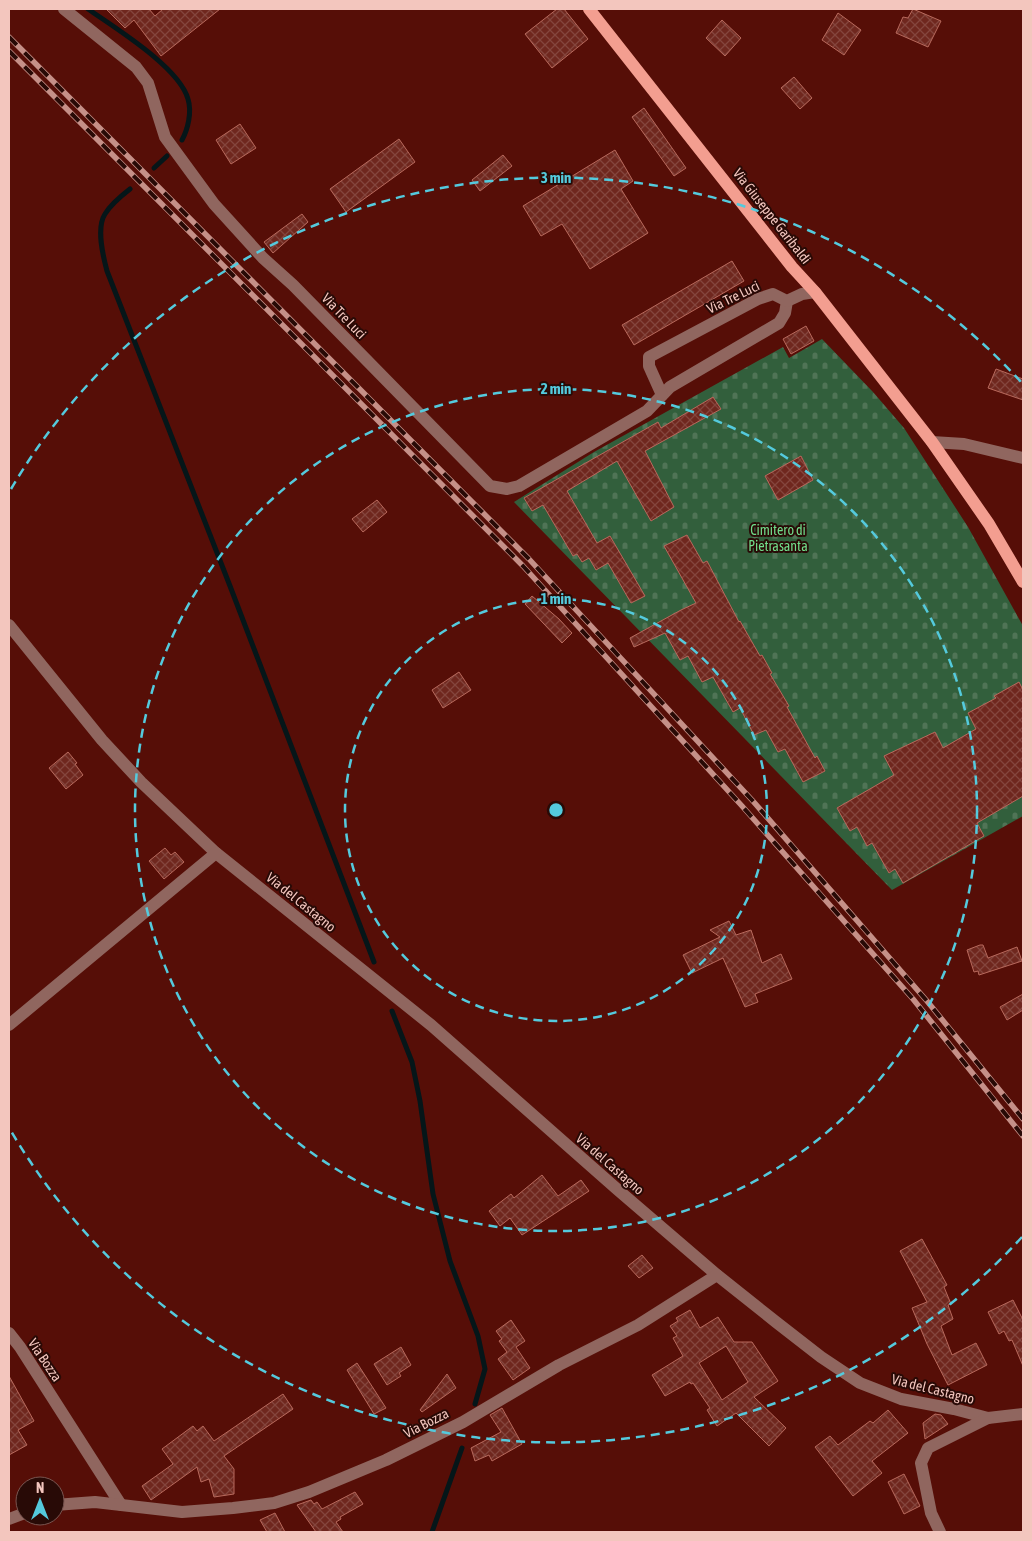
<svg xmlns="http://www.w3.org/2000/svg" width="1032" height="1541" font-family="'Asap Condensed',sans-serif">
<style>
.cemetery{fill:url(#cemetery-stones)}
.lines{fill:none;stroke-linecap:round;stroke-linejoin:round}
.stream{stroke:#051619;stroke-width:5}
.building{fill:url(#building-cross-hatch);stroke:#b8695c;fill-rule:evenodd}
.minor{stroke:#90665f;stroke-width:12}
.major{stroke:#f39e90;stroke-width:12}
.rail-casing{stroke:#c59088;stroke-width:5.5}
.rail{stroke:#280a06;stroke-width:4;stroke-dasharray:11;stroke-linecap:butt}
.ring{fill:none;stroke:#54cadd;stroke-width:2.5;stroke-dasharray:9 6}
.labels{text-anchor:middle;stroke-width:4;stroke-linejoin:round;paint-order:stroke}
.street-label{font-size:14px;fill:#f3c6be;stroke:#280a06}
.park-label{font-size:14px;fill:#71dd8b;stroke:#280a06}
.centre{fill:#54cadd;stroke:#280a06;stroke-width:2.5}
.ring-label{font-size:15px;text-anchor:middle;font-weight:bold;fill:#54cadd;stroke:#280a06;stroke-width:4;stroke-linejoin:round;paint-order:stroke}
</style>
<defs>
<pattern id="cemetery-stones" width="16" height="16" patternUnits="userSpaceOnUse" patternTransform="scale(1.25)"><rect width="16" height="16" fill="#325f3c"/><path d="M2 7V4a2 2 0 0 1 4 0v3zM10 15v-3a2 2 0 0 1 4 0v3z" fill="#507456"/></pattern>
<pattern id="building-cross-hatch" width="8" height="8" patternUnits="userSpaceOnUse" patternTransform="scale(1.25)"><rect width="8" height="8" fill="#6f271e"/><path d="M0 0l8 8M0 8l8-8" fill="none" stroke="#84453d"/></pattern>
</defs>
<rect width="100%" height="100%" fill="#560e07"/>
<path class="cemetery" d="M 822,339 L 873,392 L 904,428 L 968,527 L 1023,626 L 1023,816 L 892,890 L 514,502 L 594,452 L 783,347 L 789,358 Z"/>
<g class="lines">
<g class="stream">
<path d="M 88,9 C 115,28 179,67 188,99 C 192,112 188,129 182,140"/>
<path d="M 154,168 L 167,156"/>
<path d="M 130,189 C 121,196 111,204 105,214 C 96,228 103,256 107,271 L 230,586 L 374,962"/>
<path d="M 392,1011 L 412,1062 L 420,1101 L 433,1194 L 450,1261 L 478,1336 L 485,1369 L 475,1404"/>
<path d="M 432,1532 L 462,1448"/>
</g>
</g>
<g class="building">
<path d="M 106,9 L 149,9 L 155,16 L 163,9 L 220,9 L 161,56 L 134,20 L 125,28 Z"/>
<path d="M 557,9 L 564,9 L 588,39 L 552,68 L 525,34 Z"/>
<path d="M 913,9 L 941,21 L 928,47 L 896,33 L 903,17 L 908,18 Z"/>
<path d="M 838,13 L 861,30 L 844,55 L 822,40 Z"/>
<path d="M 722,20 L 741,38 L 725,56 L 706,38 Z"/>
<path d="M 794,77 L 812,98 L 800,109 L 781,88 Z"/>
<path d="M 644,108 L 686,168 L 674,176 L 632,117 Z"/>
<path d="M 240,124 L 256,148 L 231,164 L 216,140 Z"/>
<path d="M 399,139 L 415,162 L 346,212 L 330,189 Z"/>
<path d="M 615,150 L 633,181 L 621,189 L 648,233 L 590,269 L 562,224 L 541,236 L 523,206 Z"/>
<path d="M 503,155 L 512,166 L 480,191 L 472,180 Z"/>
<path d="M 302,214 L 308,222 L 273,253 L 264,242 Z"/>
<path d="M 732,261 L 744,281 L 634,345 L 622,325 Z"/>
<path d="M 806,326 L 814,341 L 791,354 L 783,339 Z"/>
<path d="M 996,369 L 1023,379 L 1023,400 L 988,388 Z"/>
<path d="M 713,397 L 721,409 L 645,451 L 674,507 L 651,521 L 617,461 L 567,491 L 597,543 L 610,536 L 645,596 L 631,603 L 608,563 L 596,570 L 589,558 L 582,562 L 577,554 L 573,556 L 543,505 L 532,511 L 524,498 L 658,422 L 661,428 Z"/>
<path d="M 801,456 L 813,480 L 778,500 L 765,476 Z"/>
<path d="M 377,500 L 387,512 L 363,532 L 352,519 Z"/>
<path d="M 687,535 L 703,563 L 707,561 L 739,622 L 740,621 L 760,656 L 762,655 L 772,673 L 770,674 L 789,706 L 787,707 L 815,758 L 817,756 L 825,771 L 803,782 L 785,749 L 778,752 L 766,730 L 754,735 L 740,708 L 733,712 L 713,677 L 702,682 L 688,656 L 680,660 L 665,633 L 634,647 L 630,638 L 681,610 L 696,603 L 664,546 Z"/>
<path d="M 532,596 L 559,619 L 572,633 L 562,643 L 525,604 Z"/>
<path d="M 459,672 L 471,690 L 443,708 L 432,690 Z"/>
<path d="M 1019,682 L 1023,690 L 1023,796 L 977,823 L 984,836 L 903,883 L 895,869 L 889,873 L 872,843 L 867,846 L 857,827 L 850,831 L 837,808 L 894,775 L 884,756 L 935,732 L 943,748 L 976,729 L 968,713 L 996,698 L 994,696 Z"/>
<path d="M 68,752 L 77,763 L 75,764 L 83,775 L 66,789 L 49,768 Z"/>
<path d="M 165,848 L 171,855 L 175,852 L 184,862 L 164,879 L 149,861 Z"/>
<path d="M 729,921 L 736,935 L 751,930 L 762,963 L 781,954 L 792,979 L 755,994 L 758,1002 L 745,1007 L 723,958 L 692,973 L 683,955 L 720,937 L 710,930 Z"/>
<path d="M 980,945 L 983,945 L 988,958 L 1017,947 L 1022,961 L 979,975 L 978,971 L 974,972 L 967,950 Z"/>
<path d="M 1023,994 L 1023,1010 L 1007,1020 L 1000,1007 Z"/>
<path d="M 542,1175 L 558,1196 L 581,1180 L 589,1191 L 522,1235 L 510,1218 L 500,1226 L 489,1211 L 511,1194 L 514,1198 Z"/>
<path d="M 922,1239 L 947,1285 L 944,1287 L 951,1304 L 948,1305 L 953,1319 L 941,1326 L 952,1355 L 976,1343 L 987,1365 L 948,1385 L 927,1344 L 912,1308 L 927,1302 L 900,1251 Z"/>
<path d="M 642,1255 L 653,1268 L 639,1278 L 628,1266 Z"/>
<path d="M 1013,1300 L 1023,1320 L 1023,1366 L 1012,1340 L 1009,1341 L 1004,1331 L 999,1334 L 988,1312 Z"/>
<path d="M 690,1310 L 700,1328 L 718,1317 L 734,1342 L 752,1342 L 778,1381 L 754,1397 L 786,1428 L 769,1446 L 736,1413 L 717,1426 L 707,1410 L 710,1408 L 693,1383 L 691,1384 L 690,1382 L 665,1396 L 652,1375 L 683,1356 L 673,1338 L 677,1336 L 670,1326 L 678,1321 L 676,1318 ZM 726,1346 L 748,1382 L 722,1400 L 699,1363 Z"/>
<path d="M 511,1320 L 525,1341 L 516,1347 L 530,1368 L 513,1380 L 498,1359 L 507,1352 L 499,1341 L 502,1339 L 496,1331 Z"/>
<path d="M 401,1347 L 411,1365 L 399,1373 L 401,1376 L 387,1385 L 374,1364 Z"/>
<path d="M 357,1363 L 386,1408 L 374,1414 L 347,1370 Z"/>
<path d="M 447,1374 L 456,1388 L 422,1412 L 420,1410 Z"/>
<path d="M 9,1376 L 34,1421 L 18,1430 L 27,1445 L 9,1455 Z"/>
<path d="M 283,1394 L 293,1409 L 224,1456 L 234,1469 L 234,1494 L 214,1497 L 209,1479 L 201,1482 L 197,1467 L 151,1500 L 142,1486 L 173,1464 L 162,1449 L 193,1426 L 197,1431 L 203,1426 L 214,1441 Z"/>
<path d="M 502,1408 L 522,1444 L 492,1461 L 489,1455 L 475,1461 L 471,1448 L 501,1432 L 490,1415 Z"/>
<path d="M 888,1410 L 908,1433 L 872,1461 L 882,1473 L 853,1496 L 815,1447 L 830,1436 L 838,1445 L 870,1421 L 873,1423 Z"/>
<path d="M 935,1414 L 941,1415 L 948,1424 L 925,1439 L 923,1423 Z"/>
<path d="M 904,1474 L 920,1506 L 904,1514 L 888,1482 Z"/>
<path d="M 355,1492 L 363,1504 L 340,1517 L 341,1519 L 336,1522 L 343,1532 L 316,1532 L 297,1505 L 311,1500 L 314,1504 L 317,1502 L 322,1509 Z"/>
<path d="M 275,1513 L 285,1532 L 267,1532 L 260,1520 Z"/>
</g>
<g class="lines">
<g class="minor">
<path d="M 64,9 L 136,67 L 148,83 L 165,137 L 214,204 L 263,258 L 293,285 L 490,486 L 507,489 L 519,486 L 647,411 L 670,387 L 779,323 L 785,313 L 787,301"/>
<path d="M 662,395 L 649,366 L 649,357 L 758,299 L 773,294 L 787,301 L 802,294 L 815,292"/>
<path d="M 932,442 L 964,444 L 1023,458"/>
<path d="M 9,625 L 102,740 L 141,782 L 216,853 L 431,1025 L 618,1190 L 717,1275 L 776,1322 L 821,1357 L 860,1383 L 901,1399 L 954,1409 L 988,1418 L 1023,1414"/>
<path d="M 9,1025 L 216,853"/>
<path d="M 9,1333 L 20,1347 L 121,1505"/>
<path d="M 55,1505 L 95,1502 L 182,1512 L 233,1508 L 274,1503 L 309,1492 L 386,1460 L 463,1422 L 559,1365 L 638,1325 L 717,1275"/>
<path d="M 9,1519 L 25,1513"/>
<path d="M 940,1532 L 931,1513 L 921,1463 L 928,1448 L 988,1418"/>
</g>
<path class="major" d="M 589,9 L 792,267 L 815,292 L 932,442 L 989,524 L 1023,582"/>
<defs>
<g id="rail">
<path d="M 9,37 L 529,559 L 752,800 L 927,1001 L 1023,1119"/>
<path d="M 9,51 L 523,566 L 742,806 L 913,999 L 1023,1136"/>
</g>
</defs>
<use href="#rail" class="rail-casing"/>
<use href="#rail" class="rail"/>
</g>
<g class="ring">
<circle cx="556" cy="810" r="211"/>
<circle cx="556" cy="810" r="421"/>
<path d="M1022 1237A632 632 0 0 1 11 1131M11 489A632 632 0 0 1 1022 383"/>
</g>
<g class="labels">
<g class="street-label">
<text transform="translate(772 216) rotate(52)" y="5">Via Giuseppe Garibaldi</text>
<text transform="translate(733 297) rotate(-26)" y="5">Via Tre Luci</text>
<text transform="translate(344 316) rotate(46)" y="5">Via Tre Luci</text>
<text transform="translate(301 902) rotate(39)" y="5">Via del Castagno</text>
<text transform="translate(610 1164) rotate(41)" y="5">Via del Castagno</text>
<text transform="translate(45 1360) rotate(56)" y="5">Via Bozza</text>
<text transform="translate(933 1389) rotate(14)" y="5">Via del Castagno</text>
<text transform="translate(426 1423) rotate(-27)" y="5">Via Bozza</text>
</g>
<g class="park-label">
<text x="778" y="535">Cimitero di<tspan x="778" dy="16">Pietrasanta</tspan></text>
</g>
</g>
<circle cx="556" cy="810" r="8" class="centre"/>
<g class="ring-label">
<text x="556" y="183">3 min</text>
<text x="556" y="394">2 min</text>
<text x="556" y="604">1 min</text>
</g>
<rect width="1032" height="1541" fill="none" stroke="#f3c6be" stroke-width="20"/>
<g transform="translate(40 1501)"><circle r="24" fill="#280a06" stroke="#795550"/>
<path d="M0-4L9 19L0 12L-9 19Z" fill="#54cadd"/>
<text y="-8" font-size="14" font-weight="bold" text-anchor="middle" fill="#f3c6be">N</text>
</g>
</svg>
